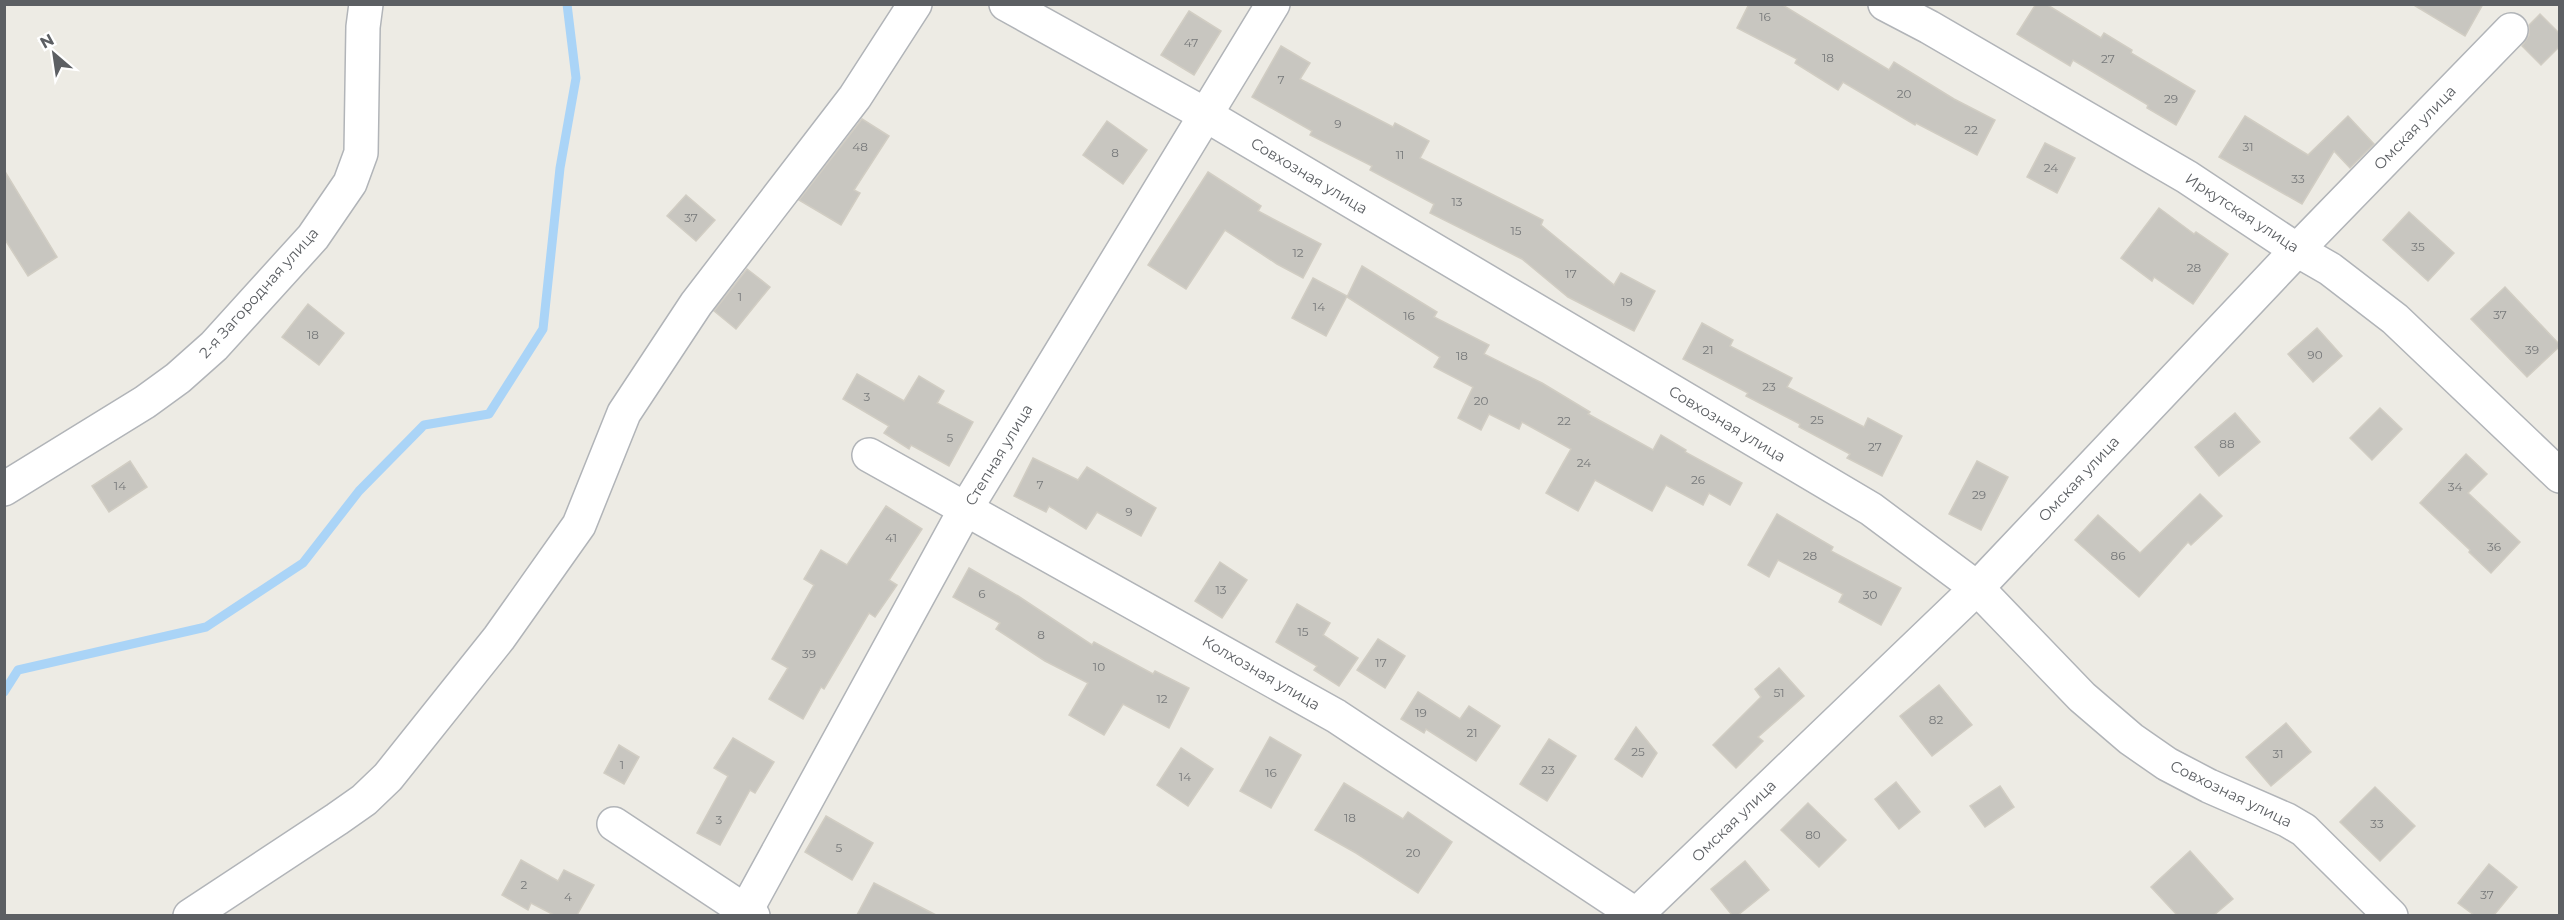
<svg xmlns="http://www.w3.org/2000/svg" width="2564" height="920" font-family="Montserrat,sans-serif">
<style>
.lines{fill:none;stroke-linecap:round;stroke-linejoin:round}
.stream{stroke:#aad4f7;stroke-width:9}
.building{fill:#c8c6c0;stroke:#d1cdc3;stroke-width:1.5}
.minor-casing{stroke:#b1b4b8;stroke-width:36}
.minor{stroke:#fff;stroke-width:33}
.labels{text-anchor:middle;stroke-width:4.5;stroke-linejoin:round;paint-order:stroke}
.number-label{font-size:12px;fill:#77797a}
.street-label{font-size:15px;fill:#5c5f63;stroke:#fff}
</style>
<rect width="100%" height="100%" fill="#edebe4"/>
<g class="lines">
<path class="stream" d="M 4,692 L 18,670 L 206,627 L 303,563 L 359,491 L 424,425 L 489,414 L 543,329 L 560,168 L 576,78 L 567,4"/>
</g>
<g class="building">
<path d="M 1749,4 L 1781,4 L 1889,70 L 1894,62 L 1954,99 L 1995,120 L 1977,155 L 1916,123 L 1915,125 L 1843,82 L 1838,90 L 1795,63 L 1797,59 L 1737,28 Z"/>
<path d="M 2036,4 L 2046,4 L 2101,38 L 2104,33 L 2132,50 L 2131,53 L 2195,91 L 2176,125 L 2147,108 L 2148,105 L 2073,60 L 2070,66 L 2017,34 Z"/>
<path d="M 2412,4 L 2483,4 L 2465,36 Z"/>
<path d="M 1189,11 L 1221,31 L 1194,75 L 1161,55 Z"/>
<path d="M 2540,14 L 2559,33 L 2559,47 L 2541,65 L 2522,46 L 2529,35 L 2529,25 Z"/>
<path d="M 1281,46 L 1310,63 L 1300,79 L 1393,127 L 1395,123 L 1429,141 L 1420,158 L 1543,220 L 1541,225 L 1614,285 L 1621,273 L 1655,291 L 1634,331 L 1568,297 L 1522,259 L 1430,213 L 1434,204 L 1370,170 L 1372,166 L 1310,135 L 1312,131 L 1252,97 Z"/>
<path d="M 2245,116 L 2308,155 L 2348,116 L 2374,144 L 2350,168 L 2334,151 L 2302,204 L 2219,157 Z"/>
<path d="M 862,119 L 889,136 L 854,190 L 860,193 L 841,225 L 799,200 Z"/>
<path d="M 1107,121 L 1147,150 L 1123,184 L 1083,155 Z"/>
<path d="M 2045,143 L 2075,158 L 2057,193 L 2027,177 Z"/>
<path d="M 4,170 L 57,257 L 28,276 L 4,238 Z"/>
<path d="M 1208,172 L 1261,206 L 1258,211 L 1321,244 L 1303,278 L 1277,264 L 1225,230 L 1186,289 L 1148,265 Z"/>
<path d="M 686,195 L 715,220 L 696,241 L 667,216 Z"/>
<path d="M 2159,208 L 2194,234 L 2196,232 L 2228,254 L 2193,304 L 2154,277 L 2152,281 L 2121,258 Z"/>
<path d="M 2409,212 L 2454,253 L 2428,281 L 2383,240 Z"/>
<path d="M 1362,266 L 1437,312 L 1434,317 L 1489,345 L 1484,354 L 1542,383 L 1590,412 L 1588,414 L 1653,450 L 1661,435 L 1686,450 L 1685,452 L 1742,483 L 1730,505 L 1709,493 L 1703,505 L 1666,485 L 1652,511 L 1595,480 L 1578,511 L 1546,493 L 1571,449 L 1522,422 L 1519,429 L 1489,414 L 1481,430 L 1458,418 L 1473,387 L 1434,367 L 1440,357 L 1347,297 Z"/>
<path d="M 747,269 L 770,287 L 736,329 L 714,311 Z"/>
<path d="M 1313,278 L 1347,296 L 1326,336 L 1292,318 Z"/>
<path d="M 2505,287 L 2559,344 L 2559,347 L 2527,377 L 2471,319 Z"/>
<path d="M 308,304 L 344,333 L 319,365 L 282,337 Z"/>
<path d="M 1702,323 L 1733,340 L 1730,346 L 1792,378 L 1787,387 L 1864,427 L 1868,418 L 1902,436 L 1882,476 L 1847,458 L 1850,454 L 1799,427 L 1800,424 L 1746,396 L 1748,393 L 1683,359 Z"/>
<path d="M 2317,328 L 2342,356 L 2313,382 L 2288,354 Z"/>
<path d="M 857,374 L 904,401 L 919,376 L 944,391 L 937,403 L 973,422 L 949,466 L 911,445 L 909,449 L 884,433 L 889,426 L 843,399 Z"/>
<path d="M 2380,408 L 2402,429 L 2372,460 L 2350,438 Z"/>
<path d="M 2235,413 L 2260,442 L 2219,476 L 2195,447 Z"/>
<path d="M 2466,454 L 2487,474 L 2468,493 L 2520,542 L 2491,573 L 2469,552 L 2470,550 L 2420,503 Z"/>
<path d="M 1033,458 L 1078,480 L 1087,467 L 1156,508 L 1141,536 L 1097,512 L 1086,529 L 1049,506 L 1046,512 L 1014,496 Z"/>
<path d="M 130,461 L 147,487 L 109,512 L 92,486 Z"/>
<path d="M 1977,461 L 2008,477 L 1981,530 L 1949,514 Z"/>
<path d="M 2200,494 L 2222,516 L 2191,545 L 2188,542 L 2139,597 L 2075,540 L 2098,515 L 2140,553 Z"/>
<path d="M 886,506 L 922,529 L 889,580 L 897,585 L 875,617 L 869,613 L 824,689 L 821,687 L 803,719 L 769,699 L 788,668 L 772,659 L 814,585 L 804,579 L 821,550 L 847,565 Z"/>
<path d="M 1777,514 L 1833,547 L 1831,551 L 1901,588 L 1881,625 L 1839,602 L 1843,594 L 1778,560 L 1769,577 L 1748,565 Z"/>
<path d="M 1220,562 L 1247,580 L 1222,618 L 1195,601 Z"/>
<path d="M 969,568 L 1018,596 L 1092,645 L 1094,642 L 1153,674 L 1155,671 L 1189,688 L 1169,728 L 1123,704 L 1104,735 L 1069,715 L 1088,683 L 1045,661 L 996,629 L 1000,623 L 953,597 Z"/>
<path d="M 1297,604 L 1330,623 L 1323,635 L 1358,658 L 1339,686 L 1314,670 L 1317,666 L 1276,642 Z"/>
<path d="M 1378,639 L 1405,656 L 1385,688 L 1357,670 Z"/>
<path d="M 1779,668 L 1804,696 L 1758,737 L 1763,741 L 1736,768 L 1713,745 L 1761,697 L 1755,689 Z"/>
<path d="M 1939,685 L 1972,725 L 1932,756 L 1900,716 Z"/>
<path d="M 1418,692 L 1460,719 L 1469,706 L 1500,726 L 1476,761 L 1426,729 L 1424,733 L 1401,719 Z"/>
<path d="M 2286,723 L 2311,752 L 2271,786 L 2246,757 Z"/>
<path d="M 1636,727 L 1657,753 L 1642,777 L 1615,759 Z"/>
<path d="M 1270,737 L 1301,755 L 1271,808 L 1240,791 Z"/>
<path d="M 733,738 L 774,762 L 755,793 L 750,790 L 720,845 L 697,833 L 728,776 L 714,768 Z"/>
<path d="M 1549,739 L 1576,756 L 1547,801 L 1520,784 Z"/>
<path d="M 619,745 L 639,757 L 624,784 L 604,773 Z"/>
<path d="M 1181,748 L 1213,769 L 1188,806 L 1157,785 Z"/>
<path d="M 1896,782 L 1920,812 L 1899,829 L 1875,799 Z"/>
<path d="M 1344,783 L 1403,819 L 1408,812 L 1452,842 L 1418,893 L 1356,853 L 1315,830 Z"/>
<path d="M 2000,786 L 2014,807 L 1985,827 L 1970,806 Z"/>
<path d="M 2375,787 L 2415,826 L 2380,861 L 2340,822 Z"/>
<path d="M 1808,803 L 1846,840 L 1819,867 L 1781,830 Z"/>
<path d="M 826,816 L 873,843 L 852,880 L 805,852 Z"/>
<path d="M 2190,851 L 2233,899 L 2214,915 L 2177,915 L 2151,887 Z"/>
<path d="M 521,860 L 558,881 L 564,870 L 594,885 L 577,915 L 554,915 L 531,903 L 528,910 L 502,895 Z"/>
<path d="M 1745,861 L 1769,890 L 1738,915 L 1732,915 L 1711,889 Z"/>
<path d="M 2489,864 L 2517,887 L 2494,915 L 2474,915 L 2458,903 Z"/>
<path d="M 874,883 L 936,915 L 857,915 Z"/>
</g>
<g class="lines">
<defs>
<g id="minor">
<path d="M 1006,4 L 1206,115 L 1871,509 L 1977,588 L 2082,697 L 2131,739 L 2167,764 L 2209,786 L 2287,820 L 2304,830 L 2391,916"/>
<path d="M 1885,4 L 1929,27 L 2187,177 L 2297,250 L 2330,269 L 2395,319 L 2560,476"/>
<path d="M 869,455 L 1336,716 L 1638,916"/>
<path d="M 4,489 L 145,402 L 178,378 L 214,346 L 313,237 L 350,183 L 361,153 L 363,27 L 366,4"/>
<path d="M 614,824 L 753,916"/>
<path d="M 190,916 L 337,819 L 364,800 L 388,777 L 499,638 L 579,525 L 624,413 L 696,304 L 855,97 L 915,4"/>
<path d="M 743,916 L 965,510 L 1273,4"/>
<path d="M 1635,916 L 1977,588 L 2297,250 L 2511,30"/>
</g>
</defs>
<use href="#minor" class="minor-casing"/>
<use href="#minor" class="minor"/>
</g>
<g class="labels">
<g class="number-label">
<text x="1765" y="21">16</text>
<text x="1191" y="47">47</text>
<text x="1828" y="62">18</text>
<text x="2108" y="63">27</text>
<text x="1281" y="84">7</text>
<text x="1904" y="98">20</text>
<text x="2171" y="103">29</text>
<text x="1338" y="128">9</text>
<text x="1971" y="134">22</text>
<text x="860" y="151">48</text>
<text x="2248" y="151">31</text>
<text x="1115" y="157">8</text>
<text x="1400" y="159">11</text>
<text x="2051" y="172">24</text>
<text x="2298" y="183">33</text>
<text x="1457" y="206">13</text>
<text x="691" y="222">37</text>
<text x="1516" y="235">15</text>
<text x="2418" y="251">35</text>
<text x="1298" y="257">12</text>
<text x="2194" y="272">28</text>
<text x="1571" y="278">17</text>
<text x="740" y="301">1</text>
<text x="1627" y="306">19</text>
<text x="1319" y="311">14</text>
<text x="2500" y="319">37</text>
<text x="1409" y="320">16</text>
<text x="313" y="339">18</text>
<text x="1708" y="354">21</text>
<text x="2532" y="354">39</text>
<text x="2315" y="359">90</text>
<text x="1462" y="360">18</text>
<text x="1769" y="391">23</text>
<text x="867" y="401">3</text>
<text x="1481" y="405">20</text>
<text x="1817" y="424">25</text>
<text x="1564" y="425">22</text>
<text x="950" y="442">5</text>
<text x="2227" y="448">88</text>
<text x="1875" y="451">27</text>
<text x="1584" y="467">24</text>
<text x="1698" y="484">26</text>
<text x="1040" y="489">7</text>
<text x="120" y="490">14</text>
<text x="2455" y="491">34</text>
<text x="1979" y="499">29</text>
<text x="1129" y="516">9</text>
<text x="891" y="542">41</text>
<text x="2494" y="551">36</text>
<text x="1810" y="560">28</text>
<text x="2118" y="560">86</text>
<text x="1221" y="594">13</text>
<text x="982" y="598">6</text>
<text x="1870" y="599">30</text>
<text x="1303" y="636">15</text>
<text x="1041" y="639">8</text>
<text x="809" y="658">39</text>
<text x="1381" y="667">17</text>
<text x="1099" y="671">10</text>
<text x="1779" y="697">51</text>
<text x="1162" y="703">12</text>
<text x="1421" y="717">19</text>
<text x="1936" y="724">82</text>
<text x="1472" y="737">21</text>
<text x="1638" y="756">25</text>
<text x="2278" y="758">31</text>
<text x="622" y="769">1</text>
<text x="1548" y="774">23</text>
<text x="1271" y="777">16</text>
<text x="1185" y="781">14</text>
<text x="1350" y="822">18</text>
<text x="719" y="824">3</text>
<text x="2377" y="828">33</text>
<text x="1813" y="839">80</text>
<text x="839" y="852">5</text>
<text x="1413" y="857">20</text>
<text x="524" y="889">2</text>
<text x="2487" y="899">37</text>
<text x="568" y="901">4</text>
</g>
<g class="street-label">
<text transform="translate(2415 128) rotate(-46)" y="5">Омская улица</text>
<text transform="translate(1309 176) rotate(31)" y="5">Совхозная улица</text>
<text transform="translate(2242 213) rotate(33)" y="5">Иркутская улица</text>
<text transform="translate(259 293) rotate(-48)" y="5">2-я Загородная улица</text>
<text transform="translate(1727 424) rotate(31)" y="5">Совхозная улица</text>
<text transform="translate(999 455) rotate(-59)" y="5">Степная улица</text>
<text transform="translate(2079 479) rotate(-47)" y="5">Омская улица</text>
<text transform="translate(1261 673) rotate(30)" y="5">Колхозная улица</text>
<text transform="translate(2231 794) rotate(26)" y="5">Совхозная улица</text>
<text transform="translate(1734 821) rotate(-44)" y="5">Омская улица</text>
</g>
</g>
<rect width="2564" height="920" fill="none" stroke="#5c5f63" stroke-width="12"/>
<g transform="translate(54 54) rotate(331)" stroke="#ffffff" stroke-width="4.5" paint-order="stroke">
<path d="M0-4.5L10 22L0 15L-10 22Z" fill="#5c5f63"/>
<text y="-9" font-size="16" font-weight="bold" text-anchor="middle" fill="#5c5f63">N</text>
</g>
</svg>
